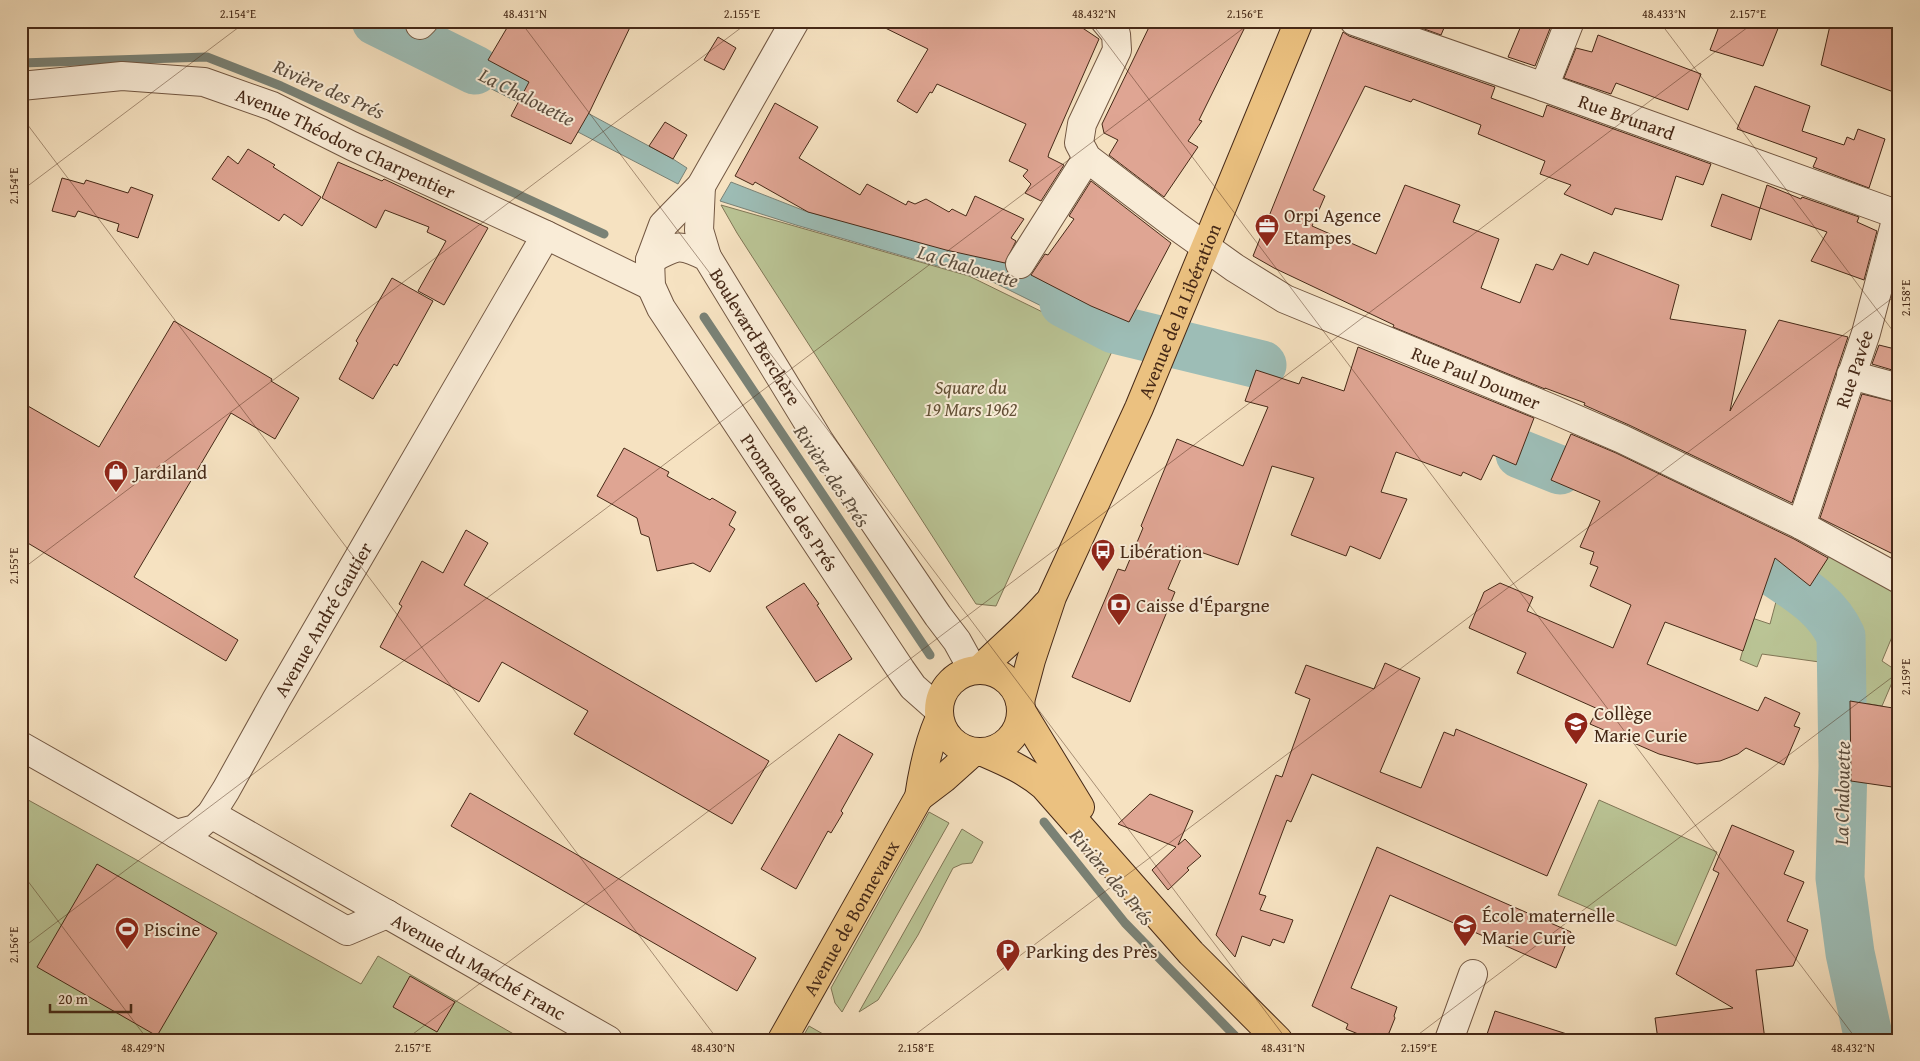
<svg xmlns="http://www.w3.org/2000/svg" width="1920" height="1061" font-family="'Gentium Book Plus',serif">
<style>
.green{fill:#bac495;stroke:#807656}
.water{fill:#9dbdb6;stroke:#7a8276}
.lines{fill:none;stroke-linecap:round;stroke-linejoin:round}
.stream{stroke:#7a8276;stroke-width:9}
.river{stroke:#9dbdb6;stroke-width:49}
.building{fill:#dfa593;stroke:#462917}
.minor-casing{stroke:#725742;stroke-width:30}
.major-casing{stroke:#462917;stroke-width:30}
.minor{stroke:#f9ecd7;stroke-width:28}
.major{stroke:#ebc180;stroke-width:28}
.ticks{fill:none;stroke:#462917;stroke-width:1;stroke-opacity:0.45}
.labels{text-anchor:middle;stroke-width:4;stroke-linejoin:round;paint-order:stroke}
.street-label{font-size:19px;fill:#462917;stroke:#f9ecd7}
.poi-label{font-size:19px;fill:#462917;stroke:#f9ecd7;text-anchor:start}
.park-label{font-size:19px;font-style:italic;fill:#635036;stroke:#f9ecd7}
.water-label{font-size:20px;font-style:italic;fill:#5c4e3f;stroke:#f9ecd7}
.neatline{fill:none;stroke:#462917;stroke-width:2}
.ticks-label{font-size:12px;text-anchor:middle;fill:#462917}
</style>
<rect width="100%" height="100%" fill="#f6e2c1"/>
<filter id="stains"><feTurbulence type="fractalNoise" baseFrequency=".004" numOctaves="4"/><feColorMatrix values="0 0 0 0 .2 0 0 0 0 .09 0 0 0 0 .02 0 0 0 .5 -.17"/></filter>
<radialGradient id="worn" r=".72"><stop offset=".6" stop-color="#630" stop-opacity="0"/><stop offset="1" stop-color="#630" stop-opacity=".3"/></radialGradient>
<g class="green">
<path d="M 721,205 L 969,276 L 1114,347 L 996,606 L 976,604 L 737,233 Z"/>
<path d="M 1829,556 L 1890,589 L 1899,596 L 1899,620 L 1882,661 L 1897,671 L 1882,706 L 1850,701 L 1848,684 L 1838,682 L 1835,687 L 1832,686 L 1834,664 L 1762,654 L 1757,667 L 1740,660 L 1752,618 L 1770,624 L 1777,598 L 1795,609 Z"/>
<path d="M 21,796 L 361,984 L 378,956 L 524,1040 L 21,1040 Z"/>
<path d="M 1599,800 L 1717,852 L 1676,946 L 1558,895 Z"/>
<path d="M 929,812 L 949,823 L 842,1012 L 835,1003 L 831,988 Z"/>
<path d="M 962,829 L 983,842 L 972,863 L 962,864 L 953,868 L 918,935 L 878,1000 L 859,1012 Z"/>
<path d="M 809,1026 L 830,1038 L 829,1040 L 801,1040 Z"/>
</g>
<g class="water">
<path d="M 354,21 L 403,21 L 415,27 L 403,45 Z"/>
<path d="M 423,27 L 478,54 L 673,159 L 687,168 L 678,184 L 578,132 L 409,48 Z"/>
<path d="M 731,182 L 805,211 L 1011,264 L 1091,306 L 1128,322 L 1120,345 L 993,282 L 796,225 L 720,201 Z"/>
</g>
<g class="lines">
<g class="stream">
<path d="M 21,63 L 207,57 L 281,86 L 604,234"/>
<path d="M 704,317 L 930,655"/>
<path d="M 1044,822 L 1125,923 L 1239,1040"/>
</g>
<g class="river">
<path d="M 376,21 L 475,70"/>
<path d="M 1064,303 L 1114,329 L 1262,365"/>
<path d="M 1520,454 L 1560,470"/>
<path d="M 1775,573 C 1802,591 1827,606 1841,636 L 1843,766 L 1840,878 L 1850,953 L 1869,1040"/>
</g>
</g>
<g class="building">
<path d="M 511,21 L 633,21 L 590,111 L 571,144 L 511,116 L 529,82 L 488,60 Z"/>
<path d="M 871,21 L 1072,21 L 1099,39 L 1049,153 L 1048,157 L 1064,165 L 1041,201 L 1025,193 L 1031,184 L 1023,176 L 1028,170 L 1009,161 L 1026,124 L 937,84 L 932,93 L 930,92 L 917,113 L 897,101 L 928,49 Z"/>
<path d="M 1152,21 L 1175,21 L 1185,27 L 1196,21 L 1248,21 L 1199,120 L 1202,121 L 1188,141 L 1198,147 L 1164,197 L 1109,155 L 1118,140 L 1104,133 L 1102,124 Z"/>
<path d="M 1402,21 L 1447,21 L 1441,35 Z"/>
<path d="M 1523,21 L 1553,21 L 1535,66 L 1508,57 Z"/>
<path d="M 1721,21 L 1781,21 L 1763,66 L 1710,50 Z"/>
<path d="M 1831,21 L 1899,21 L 1899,94 L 1821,65 Z"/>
<path d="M 1343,32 L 1349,36 L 1495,87 L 1491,98 L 1543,117 L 1547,105 L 1711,164 L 1703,185 L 1676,176 L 1662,220 L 1615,208 L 1612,215 L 1564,194 L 1571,185 L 1540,174 L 1545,161 L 1478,134 L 1481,125 L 1413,99 L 1411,102 L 1365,86 L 1313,190 L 1325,196 L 1312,226 L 1376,254 L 1405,185 L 1460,205 L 1453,222 L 1499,239 L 1481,288 L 1520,303 L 1536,264 L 1553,270 L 1561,254 L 1588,265 L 1594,252 L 1679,285 L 1670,319 L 1746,330 L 1730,411 L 1779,320 L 1848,337 L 1792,503 L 1629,425 L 1584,405 L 1585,403 L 1545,388 L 1545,389 L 1393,327 L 1394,325 L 1274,268 L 1253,256 Z"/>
<path d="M 1598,35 L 1701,74 L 1688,110 L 1616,83 L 1611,94 L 1564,78 L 1576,48 L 1592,52 Z"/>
<path d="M 718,37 L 736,48 L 724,70 L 704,60 Z"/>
<path d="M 1755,86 L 1810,106 L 1802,131 L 1844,145 L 1847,137 L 1854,140 L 1858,129 L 1885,139 L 1869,188 L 1813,167 L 1817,158 L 1737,129 Z"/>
<path d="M 775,103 L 818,127 L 799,158 L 860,195 L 867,184 L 906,205 L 908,201 L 915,204 L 926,199 L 949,212 L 952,209 L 966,216 L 975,196 L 1024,219 L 1011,238 L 1016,241 L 1005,263 L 946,250 L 808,212 L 755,182 L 753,185 L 735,176 Z"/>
<path d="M 665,122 L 687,135 L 673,159 L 649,146 Z"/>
<path d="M 248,149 L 275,165 L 273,167 L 321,197 L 302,226 L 284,214 L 279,221 L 212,179 L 228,156 L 238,164 Z"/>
<path d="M 338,162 L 382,181 L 384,179 L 488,228 L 444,305 L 418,291 L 446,241 L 427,232 L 429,227 L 385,210 L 376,228 L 322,198 Z"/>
<path d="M 62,178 L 84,184 L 86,180 L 128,193 L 131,187 L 153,195 L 138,238 L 117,231 L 119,224 L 78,211 L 75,217 L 52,211 Z"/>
<path d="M 1091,181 L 1171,243 L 1129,322 L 1091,306 L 1031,275 L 1045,254 L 1048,255 L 1074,219 L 1069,216 Z"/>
<path d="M 1767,185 L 1801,199 L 1802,197 L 1859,217 L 1857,222 L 1877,231 L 1864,280 L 1811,261 L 1827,232 L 1760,208 Z"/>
<path d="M 1722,194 L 1760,208 L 1751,240 L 1711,226 Z"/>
<path d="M 392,278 L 433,301 L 397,366 L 394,364 L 373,399 L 339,379 L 358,343 L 356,341 Z"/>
<path d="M 174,321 L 272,379 L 271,381 L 299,398 L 275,439 L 231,413 L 134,577 L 238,640 L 226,661 L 21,539 L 21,402 L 99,447 Z"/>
<path d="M 1879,345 L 1899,350 L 1899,372 L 1872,364 Z"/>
<path d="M 1358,347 L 1534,418 L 1516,465 L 1493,455 L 1481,480 L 1463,472 L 1461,476 L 1396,452 L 1381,492 L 1407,499 L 1380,559 L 1350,546 L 1346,556 L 1291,535 L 1314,478 L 1272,466 L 1238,565 L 1186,547 L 1168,589 L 1175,592 L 1130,702 L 1072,677 L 1118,569 L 1125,571 L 1143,528 L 1141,526 L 1177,439 L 1243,466 L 1268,407 L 1245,401 L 1256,370 L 1299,384 L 1302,377 L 1344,391 Z"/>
<path d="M 1862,394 L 1899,403 L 1899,425 L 1892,444 L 1899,446 L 1899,557 L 1820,518 Z"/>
<path d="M 1571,434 L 1616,453 L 1794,539 L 1828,558 L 1810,586 L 1775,558 L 1743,651 L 1665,622 L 1647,664 L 1758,711 L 1765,697 L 1800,713 L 1794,726 L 1800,728 L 1784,765 L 1746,748 L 1738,754 L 1720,761 L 1697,764 L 1659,754 L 1590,724 L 1598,709 L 1517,673 L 1526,653 L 1469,628 L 1484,592 L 1500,583 L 1533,597 L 1527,611 L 1613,648 L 1631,605 L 1590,586 L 1598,567 L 1590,564 L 1594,552 L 1580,547 L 1600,501 L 1551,480 Z"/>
<path d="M 624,448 L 669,472 L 667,476 L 710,500 L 712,498 L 736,512 L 729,525 L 735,529 L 710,572 L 693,563 L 657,571 L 649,537 L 641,534 L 637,518 L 597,496 Z"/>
<path d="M 466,530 L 488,543 L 464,585 L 769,761 L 732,824 L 574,734 L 588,711 L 502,662 L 479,702 L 380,647 L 402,606 L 399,604 L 422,561 L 443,573 Z"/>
<path d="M 804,583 L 819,604 L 817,605 L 852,659 L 816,682 L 766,607 Z"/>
<path d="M 1385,663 L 1420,678 L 1380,772 L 1421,788 L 1444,732 L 1454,736 L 1456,729 L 1587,784 L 1547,876 L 1312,774 L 1291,822 L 1287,820 L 1259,894 L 1266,896 L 1260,910 L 1293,920 L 1284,943 L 1273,939 L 1270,946 L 1242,936 L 1235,957 L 1216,935 L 1276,775 L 1282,777 L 1310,699 L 1295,693 L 1306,665 L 1374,689 Z"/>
<path d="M 1850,701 L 1899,709 L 1899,788 L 1851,781 Z"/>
<path d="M 839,734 L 873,754 L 841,811 L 843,813 L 831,833 L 828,831 L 796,889 L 761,869 Z"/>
<path d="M 470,793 L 756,958 L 737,991 L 451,826 Z"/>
<path d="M 1150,794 L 1193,811 L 1178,845 L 1185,839 L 1201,856 L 1187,868 L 1189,870 L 1168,890 L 1152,870 L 1176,847 L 1118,824 Z"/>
<path d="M 1732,825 L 1794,851 L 1784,874 L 1804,882 L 1787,921 L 1808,930 L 1793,966 L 1756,970 L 1765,1040 L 1658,1040 L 1655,1018 L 1733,1008 L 1676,974 L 1719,873 L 1713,870 Z"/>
<path d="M 1377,847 L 1571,932 L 1556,968 L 1390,895 L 1351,988 L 1397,1007 L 1394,1016 L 1395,1018 L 1389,1033 L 1386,1035 L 1384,1040 L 1373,1040 L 1346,1029 L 1348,1024 L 1312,1006 Z"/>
<path d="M 97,864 L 217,933 L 157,1036 L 37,967 Z"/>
<path d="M 410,976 L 455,1002 L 437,1032 L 393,1007 Z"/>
<path d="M 1495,1011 L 1570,1035 L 1569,1040 L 1485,1040 Z"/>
</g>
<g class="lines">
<defs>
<g id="minor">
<path id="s1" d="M 795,21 L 701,186 L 663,225 L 650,260 L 651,286 L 661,308 L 901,670 L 913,687 L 939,710"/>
<path id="s2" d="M 1105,21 L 1116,34 L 1117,50 L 1082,124 L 1079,143 L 1087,158 L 1175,225 L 1235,268 L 1285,299 L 1555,410 L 1622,439 L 1801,525 L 1899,579"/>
<path id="s3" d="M 1354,21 L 1544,87 L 1899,215"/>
<path d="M 420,25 L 424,21"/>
<path id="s4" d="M 21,86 L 122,76 L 204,82 L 272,106 L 352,146 L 546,235 L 651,286"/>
<path d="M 1544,87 L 1570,21"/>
<path d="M 701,186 L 699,230 L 707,257"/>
<path id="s5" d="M 650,260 C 677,245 679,243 707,257 L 820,442 L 938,616 L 957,641 L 973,670"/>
<path d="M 1020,264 L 1087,158"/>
<path d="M 1851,375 L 1899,388"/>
<path id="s6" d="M 1801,525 L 1866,333 L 1899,209"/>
<path d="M 21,746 L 347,931 L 387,914"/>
<path id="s7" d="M 211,814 L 608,1040"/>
<path id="s8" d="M 176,834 L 195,829 L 211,814 L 226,790 L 276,700 L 546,235"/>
<path d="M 1449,1040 L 1473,974"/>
</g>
<g id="major">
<circle cx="980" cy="711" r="41"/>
<path d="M 979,670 C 1001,648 1026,628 1047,604"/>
<path id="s9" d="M 1020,701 L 1031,660 L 1052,597 L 1139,408 L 1299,21"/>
<path d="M 1022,712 L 1080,807"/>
<path d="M 983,752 C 1006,762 1025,770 1044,786 L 1191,953 L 1278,1040"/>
<path d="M 919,797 L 944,778 L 973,752"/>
<path id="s10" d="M 782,1040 L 919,797 C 923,770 928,745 939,720"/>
</g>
</defs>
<use href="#minor" class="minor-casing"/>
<use href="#major" class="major-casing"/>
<use href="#minor" class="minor"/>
<use href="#major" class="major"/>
</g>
<path class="ticks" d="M 520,21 L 1287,1040M 1090,21 L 1857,1040M 1659,21 L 1899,339M 21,116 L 718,1040M 21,191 L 247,21M 21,570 L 750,21M 21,872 L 148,1040M 21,949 L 1253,21M 405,1040 L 1756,21M 908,1040 L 1899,293M 1411,1040 L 1899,672"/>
<defs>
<symbol id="office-pin" viewBox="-11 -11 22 30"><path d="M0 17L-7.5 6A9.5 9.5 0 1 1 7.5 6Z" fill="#8f2418" stroke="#f9ecd7"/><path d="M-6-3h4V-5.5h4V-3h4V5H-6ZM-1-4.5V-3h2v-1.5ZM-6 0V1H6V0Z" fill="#fff"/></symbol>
<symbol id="shop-pin" viewBox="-11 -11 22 30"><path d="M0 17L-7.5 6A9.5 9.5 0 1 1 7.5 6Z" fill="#8f2418" stroke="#f9ecd7"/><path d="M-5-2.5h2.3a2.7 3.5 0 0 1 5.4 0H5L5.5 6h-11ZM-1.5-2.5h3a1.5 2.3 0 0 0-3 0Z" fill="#fff"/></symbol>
<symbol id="bus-pin" viewBox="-11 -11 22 30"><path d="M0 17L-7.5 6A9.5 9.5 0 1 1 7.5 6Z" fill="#8f2418" stroke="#f9ecd7"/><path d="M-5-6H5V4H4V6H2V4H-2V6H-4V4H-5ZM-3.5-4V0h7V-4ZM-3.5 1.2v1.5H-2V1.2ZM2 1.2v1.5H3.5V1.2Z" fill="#fff"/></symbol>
<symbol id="bank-pin" viewBox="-11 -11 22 30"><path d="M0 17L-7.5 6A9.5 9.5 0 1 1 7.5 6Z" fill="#8f2418" stroke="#f9ecd7"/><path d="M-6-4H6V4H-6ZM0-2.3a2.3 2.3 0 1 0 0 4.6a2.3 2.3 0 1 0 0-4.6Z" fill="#fff"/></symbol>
<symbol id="school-pin" viewBox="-11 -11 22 30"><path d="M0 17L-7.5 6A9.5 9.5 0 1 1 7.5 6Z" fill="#8f2418" stroke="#f9ecd7"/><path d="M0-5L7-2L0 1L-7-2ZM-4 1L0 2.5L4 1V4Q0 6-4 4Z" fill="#fff"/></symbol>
<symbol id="stadium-pin" viewBox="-11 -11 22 30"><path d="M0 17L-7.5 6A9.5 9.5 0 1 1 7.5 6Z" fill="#8f2418" stroke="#f9ecd7"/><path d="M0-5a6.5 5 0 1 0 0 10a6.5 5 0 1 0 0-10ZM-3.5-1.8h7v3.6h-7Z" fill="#fff"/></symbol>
<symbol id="parking-pin" viewBox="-11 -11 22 30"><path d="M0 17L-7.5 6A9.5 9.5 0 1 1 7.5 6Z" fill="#8f2418" stroke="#f9ecd7"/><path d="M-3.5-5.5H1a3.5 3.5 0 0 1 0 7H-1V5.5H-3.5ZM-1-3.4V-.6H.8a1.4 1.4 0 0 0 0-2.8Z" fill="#fff"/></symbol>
</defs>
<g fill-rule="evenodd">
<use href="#office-pin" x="1253" y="212" width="28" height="38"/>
<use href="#shop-pin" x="102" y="458" width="28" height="38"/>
<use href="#bus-pin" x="1089" y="537" width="28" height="38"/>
<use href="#bank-pin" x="1105" y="591" width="28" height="38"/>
<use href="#school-pin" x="1562" y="710" width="28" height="38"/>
<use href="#school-pin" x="1451" y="912" width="28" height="38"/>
<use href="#stadium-pin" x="113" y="915" width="28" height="38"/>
<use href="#parking-pin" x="994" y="937" width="28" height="38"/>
</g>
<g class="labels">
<g class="street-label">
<text dy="7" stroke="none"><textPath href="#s3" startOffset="289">Rue Brunard</textPath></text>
<text dy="7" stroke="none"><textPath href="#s4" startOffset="338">Avenue Théodore Charpentier</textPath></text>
<text dy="7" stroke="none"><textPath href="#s9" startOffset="422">Avenue de la Libération</textPath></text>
<text dy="7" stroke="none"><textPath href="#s5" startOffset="155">Boulevard Berchère</textPath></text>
<text dy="7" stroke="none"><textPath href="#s6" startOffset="165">Rue Pavée</textPath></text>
<text dy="7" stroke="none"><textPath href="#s2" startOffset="601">Rue Paul Doumer</textPath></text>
<text dy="7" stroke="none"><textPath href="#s1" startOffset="565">Promenade des Prés</textPath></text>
<text dy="7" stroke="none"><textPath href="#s8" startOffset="266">Avenue André Gautier</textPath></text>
<text dy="7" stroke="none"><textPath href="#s10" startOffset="140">Avenue de Bonnevaux</textPath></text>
<text dy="7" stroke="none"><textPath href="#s7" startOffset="308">Avenue du Marché Franc</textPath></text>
</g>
<g class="poi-label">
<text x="1284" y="222">Orpi Agence<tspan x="1284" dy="22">Etampes</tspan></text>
<text x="134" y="479">Jardiland</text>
<text x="1120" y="558">Libération</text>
<text x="1136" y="612">Caisse d'Épargne</text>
<text x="1594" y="720">Collège<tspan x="1594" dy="22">Marie Curie</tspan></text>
<text x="1482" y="922">École maternelle<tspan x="1482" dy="22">Marie Curie</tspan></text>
<text x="144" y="936">Piscine</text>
<text x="1026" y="958">Parking des Près</text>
</g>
<g class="park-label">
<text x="971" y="394">Square du<tspan x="971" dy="22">19 Mars 1962</tspan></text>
</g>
<g class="water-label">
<text transform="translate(329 89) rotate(24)" y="7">Rivière des Prés</text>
<text transform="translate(527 97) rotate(27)" y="7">La Chalouette</text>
<text transform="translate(968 266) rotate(17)" y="7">La Chalouette</text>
<text transform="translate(832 476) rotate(56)" y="7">Rivière des Prés</text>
<text transform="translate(1842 793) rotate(-89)" y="7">La Chalouette</text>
<text transform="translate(1112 877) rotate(50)" y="7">Rivière des Prés</text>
</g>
</g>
<rect width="1920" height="1061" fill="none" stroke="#f6e2c1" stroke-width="55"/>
<path d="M50 1004v8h81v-8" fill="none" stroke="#462917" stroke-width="2.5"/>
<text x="58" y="1004" font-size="15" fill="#462917" stroke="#f9ecd7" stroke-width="4" paint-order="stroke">20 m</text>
<rect x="28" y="28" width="1864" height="1006" class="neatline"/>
<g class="ticks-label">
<text x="238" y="18">2.154°E</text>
<text x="525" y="18">48.431°N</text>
<text x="742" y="18">2.155°E</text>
<text x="1094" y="18">48.432°N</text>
<text x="1245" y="18">2.156°E</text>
<text x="1664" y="18">48.433°N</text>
<text x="1748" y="18">2.157°E</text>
<text transform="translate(14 186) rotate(-90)" y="4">2.154°E</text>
<text transform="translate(1906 298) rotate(-90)" y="4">2.158°E</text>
<text transform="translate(14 566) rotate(-90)" y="4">2.155°E</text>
<text transform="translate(1906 677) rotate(-90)" y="4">2.159°E</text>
<text transform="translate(14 945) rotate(-90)" y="4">2.156°E</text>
<text x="143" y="1052">48.429°N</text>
<text x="413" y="1052">2.157°E</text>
<text x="713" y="1052">48.430°N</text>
<text x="916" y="1052">2.158°E</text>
<text x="1283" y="1052">48.431°N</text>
<text x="1419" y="1052">2.159°E</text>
<text x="1853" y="1052">48.432°N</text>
</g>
<rect width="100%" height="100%" filter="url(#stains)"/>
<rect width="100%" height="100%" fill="url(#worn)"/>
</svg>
